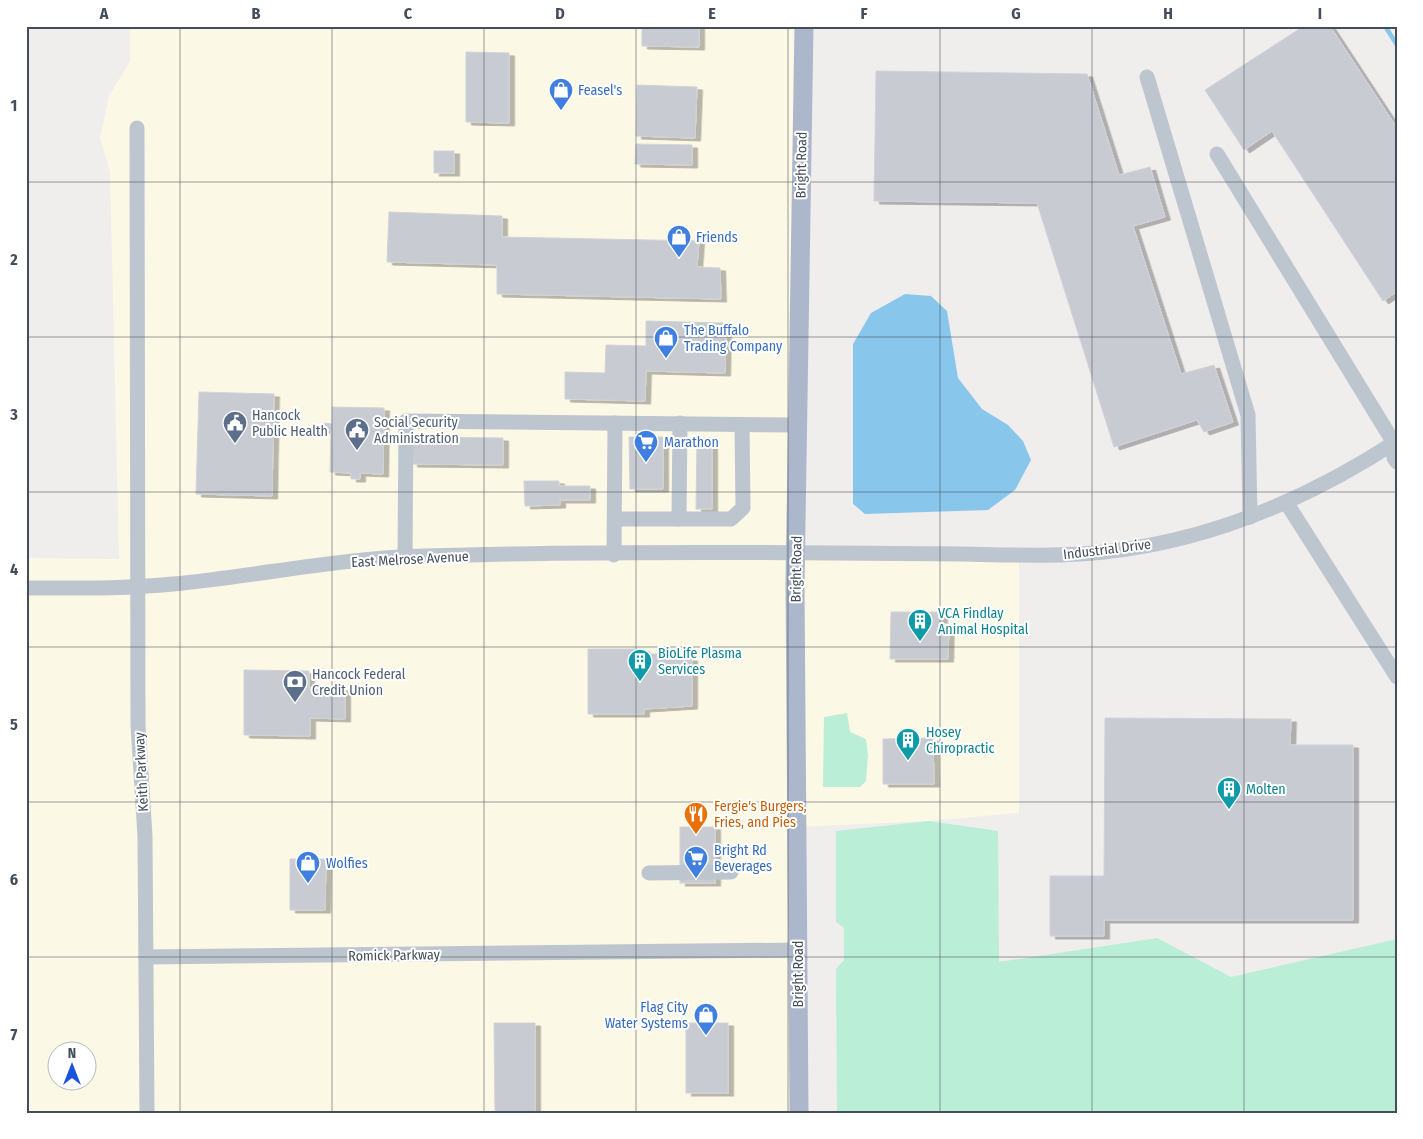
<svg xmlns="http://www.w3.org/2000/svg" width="1423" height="1139" font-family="'Fira Sans Condensed',sans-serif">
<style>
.commercial{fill:#fbf8e5;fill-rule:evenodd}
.green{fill:#baeed6}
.water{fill:#88c7eb}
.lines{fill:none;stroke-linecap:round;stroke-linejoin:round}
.stream{stroke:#88c7eb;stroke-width:4.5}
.building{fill:#c9cbd3;stroke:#d1d2d9;filter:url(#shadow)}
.minor{stroke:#bdc5cf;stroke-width:15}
.major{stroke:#acb7cc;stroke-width:19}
.grid{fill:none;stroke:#454d5a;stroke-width:1;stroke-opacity:0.55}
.labels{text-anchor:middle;stroke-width:4;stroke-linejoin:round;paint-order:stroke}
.shop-label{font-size:14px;fill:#366cbe;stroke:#fff;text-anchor:start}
.street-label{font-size:14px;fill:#454d5a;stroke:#fff}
.service-label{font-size:14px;fill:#4e5e75;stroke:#fff;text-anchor:start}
.culture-label{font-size:14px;fill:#0d838f;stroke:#fff;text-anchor:start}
.food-label{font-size:14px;fill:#c56008;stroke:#fff;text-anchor:start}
.neatline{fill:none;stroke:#454d5a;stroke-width:2}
.grid-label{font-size:16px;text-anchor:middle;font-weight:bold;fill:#454d5a}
</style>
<defs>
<filter id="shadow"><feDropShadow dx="5.5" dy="3" stdDeviation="0" flood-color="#0004"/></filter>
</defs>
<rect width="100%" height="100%" fill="#f0eded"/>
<path class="commercial" d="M 130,26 L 804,26 L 795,553 L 1019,556 L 1019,813 L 929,821 L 797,827 L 799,1113 L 26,1113 L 26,558 L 119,559 L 110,172 L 100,138 L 109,96 L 130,61 ZM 58,1052 L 88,1052 L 88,1082 L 58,1082 Z"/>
<g class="green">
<path d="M 847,713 L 850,732 L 866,739 L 868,755 L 866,781 L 860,787 L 823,787 L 824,717 Z"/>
<path d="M 929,821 L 998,831 L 999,962 L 1157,938 L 1231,977 L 1397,939 L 1397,1113 L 837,1113 L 836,969 L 844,960 L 844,928 L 836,922 L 836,831 Z"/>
</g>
<path class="water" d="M 905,294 L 931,296 L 947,311 L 958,378 L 982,409 L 1008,425 L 1023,441 L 1031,460 L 1015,490 L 988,510 L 865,514 L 853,504 L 853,344 L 871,313 Z"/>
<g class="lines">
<path class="stream" d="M 1385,26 L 1397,45"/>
</g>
<g class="building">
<path d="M 642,26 L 699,26 L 699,47 L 642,46 Z"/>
<path d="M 1304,26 L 1330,26 L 1397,128 L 1397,297 L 1395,293 L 1383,301 L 1272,131 L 1244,150 L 1205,90 Z"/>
<path d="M 466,52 L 509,53 L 509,123 L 466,122 Z"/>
<path d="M 876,71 L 1087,74 L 1119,175 L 1150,167 L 1165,217 L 1133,226 L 1181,374 L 1214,365 L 1233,422 L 1204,432 L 1197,420 L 1114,447 L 1037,203 L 874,201 Z"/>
<path d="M 637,85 L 697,87 L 695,138 L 636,136 Z"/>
<path d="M 636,144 L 692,145 L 692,165 L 635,164 Z"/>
<rect x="434" y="151" width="20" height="22"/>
<path d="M 389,212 L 502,216 L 502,237 L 699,241 L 697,267 L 720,268 L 721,299 L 497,294 L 497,265 L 387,262 Z"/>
<path d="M 646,321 L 726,323 L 725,373 L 646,371 L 645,401 L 565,399 L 565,372 L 605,373 L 606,345 L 646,346 Z"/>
<path d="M 199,392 L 274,394 L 272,496 L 196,494 Z"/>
<path d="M 332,407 L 384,408 L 383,474 L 360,473 L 360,479 L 351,479 L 351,473 L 330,472 L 331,430 L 323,430 L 324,423 L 332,424 Z"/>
<path d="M 412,437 L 503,438 L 503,465 L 412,464 Z"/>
<path d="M 629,437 L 663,437 L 663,489 L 630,489 Z"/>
<path d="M 697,438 L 712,438 L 712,509 L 696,509 Z"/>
<path d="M 524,481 L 559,481 L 559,486 L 590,486 L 590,500 L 560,500 L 560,505 L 525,506 Z"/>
<path d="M 891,612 L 942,612 L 942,624 L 949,624 L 948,659 L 890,659 Z"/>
<path d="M 588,649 L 644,649 L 644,654 L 672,654 L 672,658 L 692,658 L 692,706 L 644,709 L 644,714 L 588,714 Z"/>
<path d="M 244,670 L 309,671 L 309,688 L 345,688 L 345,719 L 310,718 L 310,736 L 244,735 Z"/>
<path d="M 1105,718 L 1291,719 L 1290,745 L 1353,745 L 1353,920 L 1104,920 L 1104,936 L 1050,936 L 1050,876 L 1104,876 Z"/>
<path d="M 933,738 L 934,784 L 883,784 L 883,739 Z"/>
<rect x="680" y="827" width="35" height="56"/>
<path d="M 290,859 L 326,859 L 325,910 L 290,910 Z"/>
<path d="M 494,1023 L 535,1023 L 535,1113 L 495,1113 Z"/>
<rect x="686" y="1023" width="42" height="70"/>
</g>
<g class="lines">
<g class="minor">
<path d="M 1147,77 L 1248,415 L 1250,517"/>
<path d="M 137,128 L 138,725 L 145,836 L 147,1113"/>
<path d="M 1217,154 L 1394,443 L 1394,458 L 1397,462"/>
<path d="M 1286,502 L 1397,677"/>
<path d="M 615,519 L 731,519 L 743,508 L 742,425"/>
<path d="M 679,519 L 680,423"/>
<path d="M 614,555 L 615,423"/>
<path d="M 405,557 L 406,421 L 797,425"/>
<path d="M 26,588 C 75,588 125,589 173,584 C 257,576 340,558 424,556 C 560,552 696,552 831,553 C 875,553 920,554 964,554 C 1011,555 1058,557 1104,552 C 1210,541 1308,499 1397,441"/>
<path d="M 649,873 L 731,872"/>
<path d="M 146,957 L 798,950"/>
</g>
<path class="major" d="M 799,1113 L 795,585 L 804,26"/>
</g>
<path class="grid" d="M 180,26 L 180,1113M 332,26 L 332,1113M 484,26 L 484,1113M 636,26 L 636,1113M 788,26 L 788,1113M 940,26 L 940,1113M 1092,26 L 1092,1113M 1244,26 L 1244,1113M 26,182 L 1397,182M 26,337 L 1397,337M 26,492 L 1397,492M 26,647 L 1397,647M 26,802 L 1397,802M 26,957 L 1397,957"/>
<defs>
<symbol id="shop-pin" viewBox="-11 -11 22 30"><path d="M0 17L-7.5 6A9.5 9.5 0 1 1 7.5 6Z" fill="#3f7fe0" stroke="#fff"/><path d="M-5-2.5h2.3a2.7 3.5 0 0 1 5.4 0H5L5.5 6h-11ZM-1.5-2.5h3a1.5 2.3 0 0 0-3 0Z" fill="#fff"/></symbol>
<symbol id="civic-pin" viewBox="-11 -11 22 30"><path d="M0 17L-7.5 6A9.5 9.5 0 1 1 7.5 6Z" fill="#5c6f8a" stroke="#fff"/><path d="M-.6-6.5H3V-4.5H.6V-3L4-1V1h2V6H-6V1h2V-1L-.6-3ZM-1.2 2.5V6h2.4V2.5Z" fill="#fff"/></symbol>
<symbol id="supermarket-pin" viewBox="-11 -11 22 30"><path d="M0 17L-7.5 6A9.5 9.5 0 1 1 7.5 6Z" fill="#3f7fe0" stroke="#fff"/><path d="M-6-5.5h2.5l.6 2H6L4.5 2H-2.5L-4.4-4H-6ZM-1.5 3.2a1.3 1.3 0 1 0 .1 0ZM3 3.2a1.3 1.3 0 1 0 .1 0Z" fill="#fff"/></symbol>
<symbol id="building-pin" viewBox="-11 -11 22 30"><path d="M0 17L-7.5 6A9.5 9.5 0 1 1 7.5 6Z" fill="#0f9aa8" stroke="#fff"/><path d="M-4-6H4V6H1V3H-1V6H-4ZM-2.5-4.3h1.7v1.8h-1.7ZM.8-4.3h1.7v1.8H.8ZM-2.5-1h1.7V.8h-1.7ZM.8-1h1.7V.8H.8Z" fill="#fff"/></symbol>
<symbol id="bank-pin" viewBox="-11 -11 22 30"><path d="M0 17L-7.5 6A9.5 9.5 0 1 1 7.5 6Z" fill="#5c6f8a" stroke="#fff"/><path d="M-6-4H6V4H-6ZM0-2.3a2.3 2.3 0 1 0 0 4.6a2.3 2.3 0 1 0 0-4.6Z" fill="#fff"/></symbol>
<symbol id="restaurant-pin" viewBox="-11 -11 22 30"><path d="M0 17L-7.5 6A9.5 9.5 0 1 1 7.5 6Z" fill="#e8710a" stroke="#fff"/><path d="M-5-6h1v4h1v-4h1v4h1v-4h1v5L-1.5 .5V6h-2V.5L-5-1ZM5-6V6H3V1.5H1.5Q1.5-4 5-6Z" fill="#fff"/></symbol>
</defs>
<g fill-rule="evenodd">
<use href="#shop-pin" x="547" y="76" width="28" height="38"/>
<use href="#shop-pin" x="665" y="223" width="28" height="38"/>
<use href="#shop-pin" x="652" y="324" width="28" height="38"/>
<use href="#civic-pin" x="221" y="409" width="28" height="38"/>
<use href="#civic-pin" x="343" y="416" width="28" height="38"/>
<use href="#supermarket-pin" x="632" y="428" width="28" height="38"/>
<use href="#building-pin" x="906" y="607" width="28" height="38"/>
<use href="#building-pin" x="626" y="647" width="28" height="38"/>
<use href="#bank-pin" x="281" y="668" width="28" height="38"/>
<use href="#building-pin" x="894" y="726" width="28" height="38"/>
<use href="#building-pin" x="1215" y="775" width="28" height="38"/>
<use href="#restaurant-pin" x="682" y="800" width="28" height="38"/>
<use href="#supermarket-pin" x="682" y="844" width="28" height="38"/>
<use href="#shop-pin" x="294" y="849" width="28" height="38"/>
<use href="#shop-pin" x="692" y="1001" width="28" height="38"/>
</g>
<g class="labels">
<g class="shop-label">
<text x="578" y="95">Feasel's</text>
<text x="696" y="242">Friends</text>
<text x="684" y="335">The Buffalo<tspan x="684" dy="16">Trading Company</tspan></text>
<text x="664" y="447">Marathon</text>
<text x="714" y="855">Bright Rd<tspan x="714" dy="16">Beverages</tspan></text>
<text x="326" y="868">Wolfies</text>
<text x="688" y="1012" text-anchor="end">Flag City<tspan x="688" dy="16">Water Systems</tspan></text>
</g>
<g class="street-label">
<text transform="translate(801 165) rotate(-89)" y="5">Bright Road</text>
<text transform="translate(1107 549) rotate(-7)" y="5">Industrial Drive</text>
<text transform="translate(410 559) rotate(-3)" y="5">East Melrose Avenue</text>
<text transform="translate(796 569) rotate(-89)" y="5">Bright Road</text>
<text transform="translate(141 772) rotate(-93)" y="5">Keith Parkway</text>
<text transform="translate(394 955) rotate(-1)" y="5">Romick Parkway</text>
<text transform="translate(798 974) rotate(-90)" y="5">Bright Road</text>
</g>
<g class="service-label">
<text x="252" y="420">Hancock<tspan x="252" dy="16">Public Health</tspan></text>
<text x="374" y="427">Social Security<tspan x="374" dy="16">Administration</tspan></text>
<text x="312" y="679">Hancock Federal<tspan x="312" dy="16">Credit Union</tspan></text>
</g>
<g class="culture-label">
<text x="938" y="618">VCA Findlay<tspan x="938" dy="16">Animal Hospital</tspan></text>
<text x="658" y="658">BioLife Plasma<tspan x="658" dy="16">Services</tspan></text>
<text x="926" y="737">Hosey<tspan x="926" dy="16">Chiropractic</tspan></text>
<text x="1246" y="794">Molten</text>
</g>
<g class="food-label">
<text x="714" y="811">Fergie's Burgers,<tspan x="714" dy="16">Fries, and Pies</tspan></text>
</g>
</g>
<rect width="1423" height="1139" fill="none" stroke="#ffffff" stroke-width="55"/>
<g transform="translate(72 1066)"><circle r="24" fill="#ffffff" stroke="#b5b8bd"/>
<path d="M0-4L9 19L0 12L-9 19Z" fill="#1a51dd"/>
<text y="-8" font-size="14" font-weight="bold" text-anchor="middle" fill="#454d5a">N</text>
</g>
<rect x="28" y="28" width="1368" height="1084" class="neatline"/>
<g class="grid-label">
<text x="104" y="19">A</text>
<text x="256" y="19">B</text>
<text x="408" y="19">C</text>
<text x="560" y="19">D</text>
<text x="712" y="19">E</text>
<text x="864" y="19">F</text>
<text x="1016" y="19">G</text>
<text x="1168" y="19">H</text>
<text x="1320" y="19">I</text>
<text x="14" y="111">1</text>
<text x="14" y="265">2</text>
<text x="14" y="420">3</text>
<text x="14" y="575">4</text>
<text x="14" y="730">5</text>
<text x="14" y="885">6</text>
<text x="14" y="1040">7</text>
</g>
</svg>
